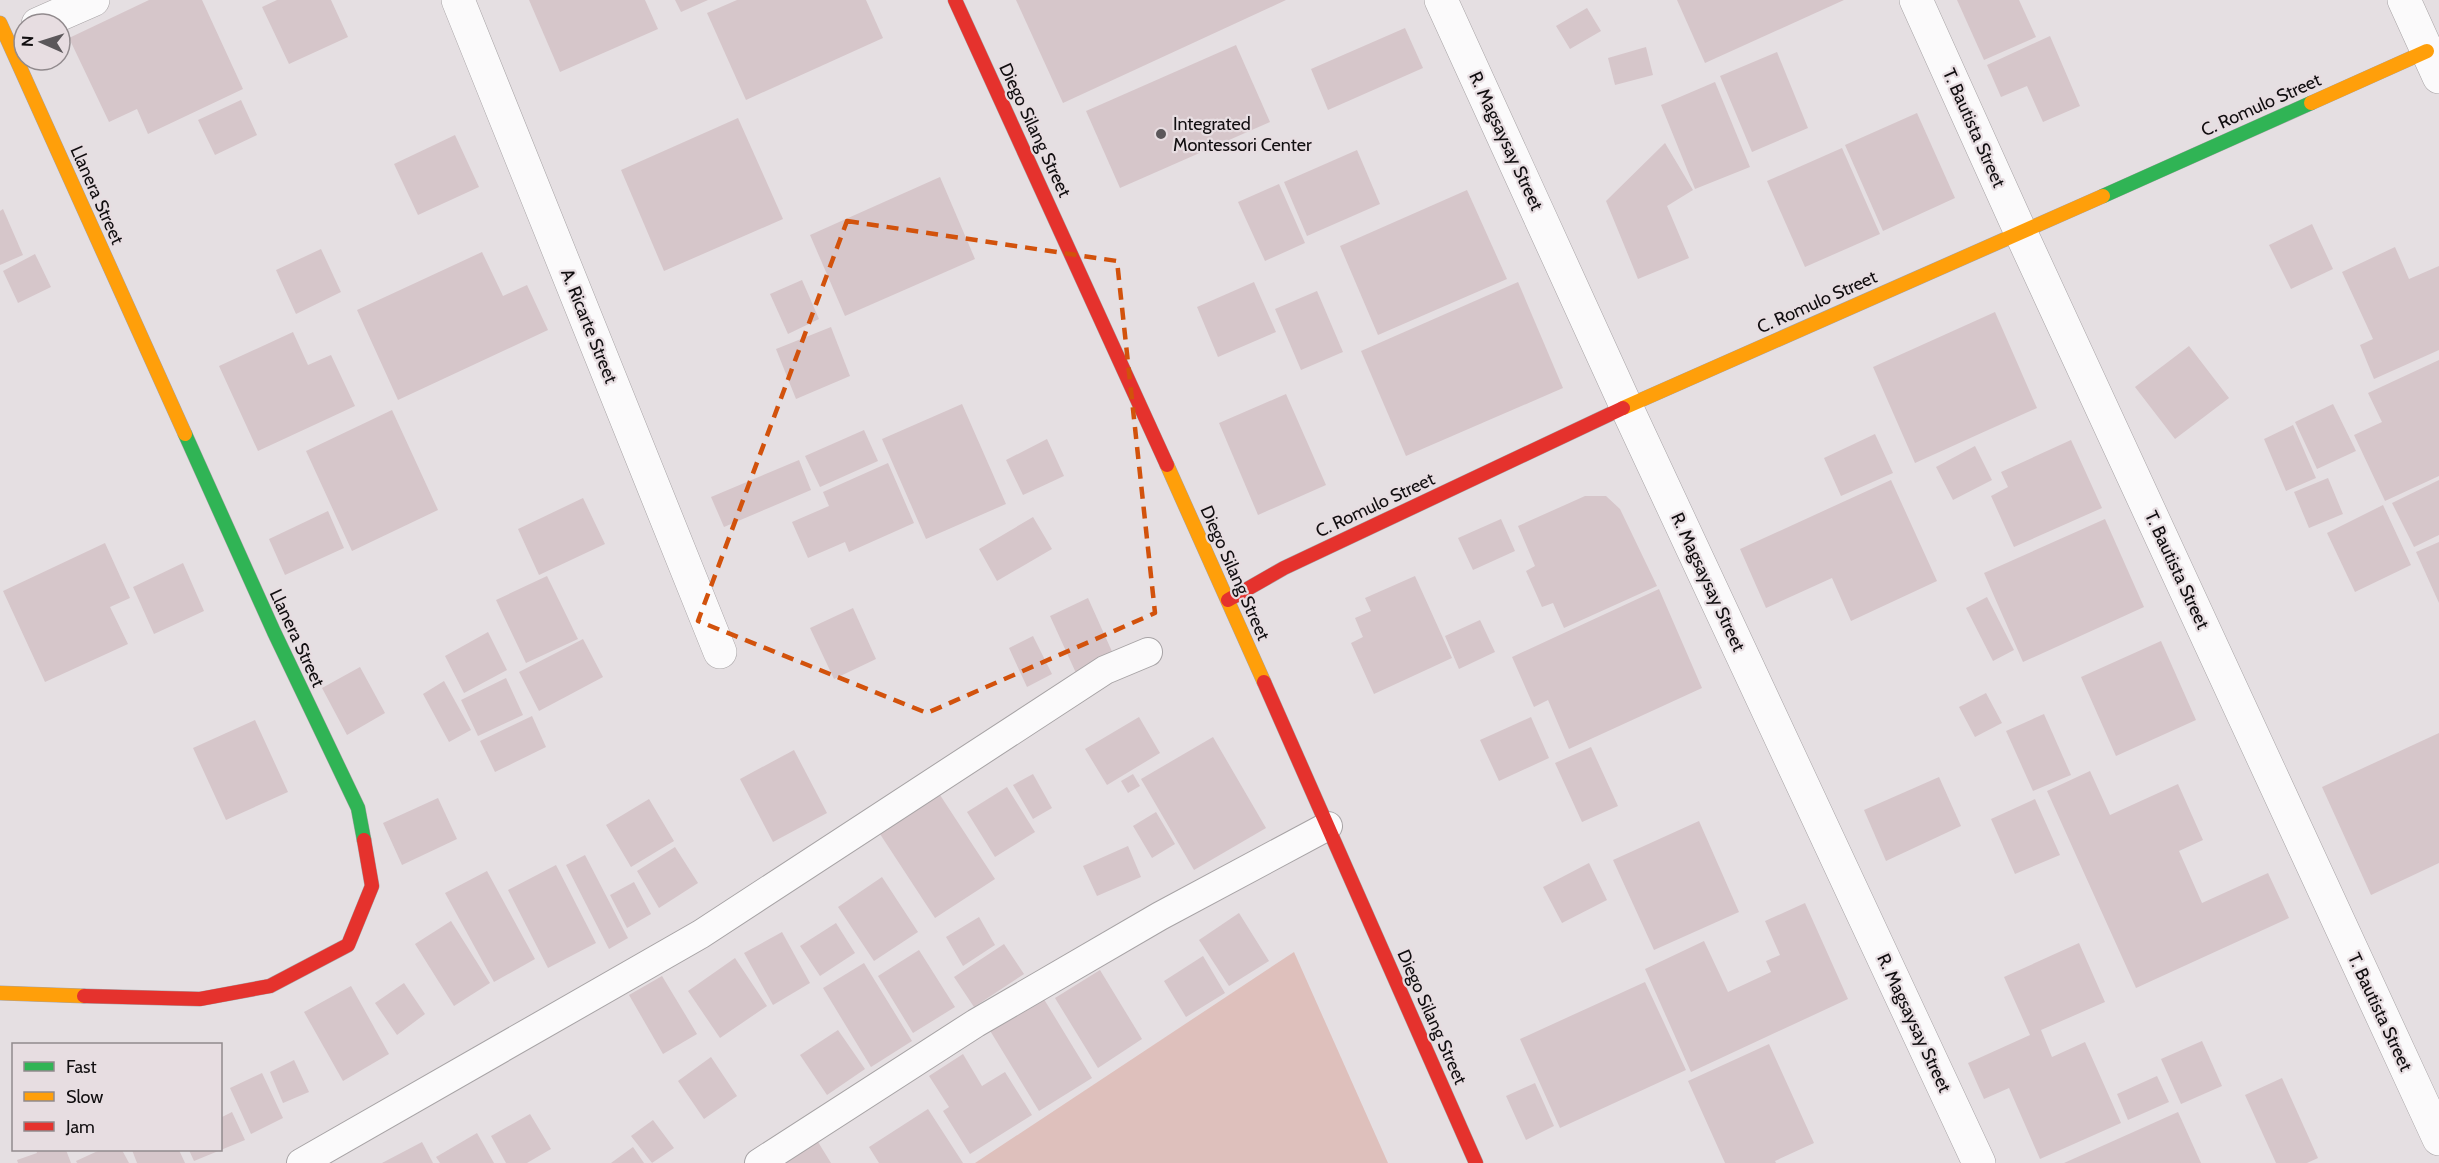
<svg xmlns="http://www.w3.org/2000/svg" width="2439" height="1163" font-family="Cabin,sans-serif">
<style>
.green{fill:#dec0bc}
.building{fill:#d6c6ca}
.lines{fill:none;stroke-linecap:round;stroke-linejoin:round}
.lane-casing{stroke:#a7a3a5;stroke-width:30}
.street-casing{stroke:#a7a3a5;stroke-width:34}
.fast-casing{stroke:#a7a3a5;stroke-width:15}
.slow-casing{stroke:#a7a3a5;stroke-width:15}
.jam-casing{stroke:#a7a3a5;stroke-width:15}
.lane{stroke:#fbfafb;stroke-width:28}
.street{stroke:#fbfafb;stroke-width:33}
.fast{stroke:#30b455;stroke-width:14}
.slow{stroke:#ff9f0a;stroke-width:14}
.jam{stroke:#e5322d;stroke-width:14}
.marked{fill:none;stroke:#d2520c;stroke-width:4.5;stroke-dasharray:12 8;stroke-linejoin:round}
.poi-dot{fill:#5b575a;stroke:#e7dde1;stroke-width:2}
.labels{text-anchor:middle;stroke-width:4.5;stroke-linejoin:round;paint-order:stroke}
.street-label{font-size:18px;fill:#110e10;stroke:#e7dde1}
.poi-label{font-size:18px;fill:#110e10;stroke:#e7dde1;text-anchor:start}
</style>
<rect width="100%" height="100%" fill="#e5dfe2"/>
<path class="green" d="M 1294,952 L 1388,1163 L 975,1163 Z"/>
<g class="building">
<path d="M 149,0 L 202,0 L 243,89 L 148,134 L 137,109 L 109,122 L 69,38 Z"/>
<path d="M 277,0 L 331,0 L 348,37 L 289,64 L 262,7 Z"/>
<path d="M 529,0 L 645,0 L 658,29 L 560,72 Z"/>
<path d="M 675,0 L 708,0 L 681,12 Z"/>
<path d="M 737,0 L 866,0 L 883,38 L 746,100 L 707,13 Z"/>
<path d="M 1016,0 L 1286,0 L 1063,103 Z"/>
<path d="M 1677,0 L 1844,0 L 1705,63 Z"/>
<path d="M 1957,0 L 2019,0 L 2036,37 L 1984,60 Z"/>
<path d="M 1587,8 L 1601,31 L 1570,49 L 1556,26 Z"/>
<path d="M 1405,28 L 1423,68 L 1328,110 L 1311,69 Z"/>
<path d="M 2050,36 L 2080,106 L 2043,122 L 2027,86 L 2001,97 L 1987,65 Z"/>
<path d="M 1236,45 L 1270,122 L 1120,188 L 1086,111 Z"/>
<path d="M 1646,47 L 1653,75 L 1615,85 L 1608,58 Z"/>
<path d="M 1777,52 L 1808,128 L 1752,152 L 1720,76 Z"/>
<path d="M 1715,82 L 1750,167 L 1695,189 L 1661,105 Z"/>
<path d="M 241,100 L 257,135 L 215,155 L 198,120 Z"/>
<path d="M 1917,113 L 1955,198 L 1883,231 L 1845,145 Z"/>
<path d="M 738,118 L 783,219 L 664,271 L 621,170 Z"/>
<path d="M 455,135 L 479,187 L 418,215 L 394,164 Z"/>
<path d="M 1665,143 L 1693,190 L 1667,206 L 1689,258 L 1638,279 L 1606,201 Z"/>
<path d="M 1842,148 L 1880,234 L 1805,267 L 1767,181 Z"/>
<path d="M 1357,150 L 1380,204 L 1307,236 L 1284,182 Z"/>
<path d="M 940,177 L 975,259 L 845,316 L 810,235 Z"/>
<path d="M 1279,184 L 1305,243 L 1265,261 L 1238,202 Z"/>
<path d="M 1467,190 L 1507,279 L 1378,335 L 1340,246 Z"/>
<path d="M 3,209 L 23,255 L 0,265 L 0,211 Z"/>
<path d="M 2312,224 L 2333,269 L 2291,289 L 2269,245 Z"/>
<path d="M 2395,247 L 2409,279 L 2439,266 L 2439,350 L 2374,379 L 2360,345 L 2373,339 L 2342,272 Z"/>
<path d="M 321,249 L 341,292 L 296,314 L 276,270 Z"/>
<path d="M 482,252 L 503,296 L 527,285 L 548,330 L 398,400 L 357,310 Z"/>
<path d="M 35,254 L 51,287 L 18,303 L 3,271 Z"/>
<path d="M 802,280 L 819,319 L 788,334 L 770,294 Z"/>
<path d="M 1254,282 L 1276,332 L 1218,357 L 1197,307 Z"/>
<path d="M 1518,282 L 1563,388 L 1406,456 L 1361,351 Z"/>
<path d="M 1317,291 L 1343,352 L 1301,370 L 1275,309 Z"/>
<path d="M 1995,312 L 2037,408 L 1915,463 L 1873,367 Z"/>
<path d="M 831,327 L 850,376 L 796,399 L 776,349 Z"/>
<path d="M 293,332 L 308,365 L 331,355 L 355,406 L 258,451 L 219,366 Z"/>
<path d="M 2189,346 L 2229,398 L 2175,439 L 2135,387 Z"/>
<path d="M 2439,360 L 2439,476 L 2385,501 L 2354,435 L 2382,422 L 2368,393 Z"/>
<path d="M 1286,394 L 1326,485 L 1258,515 L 1219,423 Z"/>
<path d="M 962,404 L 1006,504 L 926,539 L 882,439 Z"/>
<path d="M 2333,404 L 2356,451 L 2317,469 L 2295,422 Z"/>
<path d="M 392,410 L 438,510 L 352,551 L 306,451 Z"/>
<path d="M 2293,425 L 2316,478 L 2286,491 L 2264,439 Z"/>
<path d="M 864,430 L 878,461 L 820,487 L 805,456 Z"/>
<path d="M 1875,434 L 1893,473 L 1841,496 L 1824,458 Z"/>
<path d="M 1047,439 L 1064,476 L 1023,495 L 1006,460 Z"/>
<path d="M 2071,440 L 2102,508 L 2014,547 L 1991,496 L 2008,487 L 2001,472 Z"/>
<path d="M 1975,446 L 1992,480 L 1953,500 L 1936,467 Z"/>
<path d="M 799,460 L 811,490 L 724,527 L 711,497 Z"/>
<path d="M 888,463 L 914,523 L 849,552 L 845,542 L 808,558 L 792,522 L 829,506 L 823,492 Z"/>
<path d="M 2328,478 L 2343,514 L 2309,528 L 2294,492 Z"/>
<path d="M 1891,480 L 1937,581 L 1851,621 L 1832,578 L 1766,608 L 1740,549 Z"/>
<path d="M 2439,480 L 2439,535 L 2414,547 L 2392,503 Z"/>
<path d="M 1585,496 L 1606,496 L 1620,509 L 1657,586 L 1564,628 L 1553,603 L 1542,607 L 1526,571 L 1535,566 L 1518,526 Z"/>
<path d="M 583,498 L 605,544 L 539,575 L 518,529 Z"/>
<path d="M 2383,505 L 2411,565 L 2355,592 L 2327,533 Z"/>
<path d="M 328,511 L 344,548 L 285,575 L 269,539 Z"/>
<path d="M 1033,517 L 1052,549 L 997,581 L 979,549 Z"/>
<path d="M 1501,519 L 1515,551 L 1473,570 L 1458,538 Z"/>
<path d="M 2105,519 L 2144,607 L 2023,662 L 1984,573 Z"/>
<path d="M 2439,542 L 2439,603 L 2416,552 Z"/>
<path d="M 105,543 L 130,598 L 110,607 L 128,644 L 45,682 L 3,591 Z"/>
<path d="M 183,563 L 204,611 L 154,634 L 133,587 Z"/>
<path d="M 547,576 L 578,639 L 526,663 L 496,600 Z"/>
<path d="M 1415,576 L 1452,658 L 1374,694 L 1351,643 L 1363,637 L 1355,618 L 1371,611 L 1365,598 Z"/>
<path d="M 1659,589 L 1702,688 L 1569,749 L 1548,700 L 1534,707 L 1512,657 Z"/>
<path d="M 1987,597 L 2014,650 L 1993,661 L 1966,608 Z"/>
<path d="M 1088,598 L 1114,656 L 1076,673 L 1050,616 Z"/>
<path d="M 853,608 L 876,659 L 834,679 L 810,628 Z"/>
<path d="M 1480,620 L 1495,652 L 1459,669 L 1445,636 Z"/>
<path d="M 488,632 L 507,670 L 464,693 L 445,656 Z"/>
<path d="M 1033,636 L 1052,674 L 1027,687 L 1009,648 Z"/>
<path d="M 583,639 L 603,677 L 539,711 L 519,672 Z"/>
<path d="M 2161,641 L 2196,720 L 2116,756 L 2081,677 Z"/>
<path d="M 360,667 L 385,713 L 347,735 L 322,688 Z"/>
<path d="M 506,678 L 523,715 L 478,736 L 461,700 Z"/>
<path d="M 444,681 L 471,730 L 449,742 L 423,694 Z"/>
<path d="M 1986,693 L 2002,723 L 1975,737 L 1959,707 Z"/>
<path d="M 2044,714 L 2071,775 L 2033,791 L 2006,731 Z"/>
<path d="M 532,716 L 546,747 L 495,772 L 480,741 Z"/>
<path d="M 1139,717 L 1160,753 L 1107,785 L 1085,749 Z"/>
<path d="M 1531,717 L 1549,758 L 1499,781 L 1480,740 Z"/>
<path d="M 255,720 L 288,792 L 226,820 L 193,748 Z"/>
<path d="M 2439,733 L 2439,863 L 2371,895 L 2322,787 Z"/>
<path d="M 1213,737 L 1266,828 L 1194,870 L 1141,779 Z"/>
<path d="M 1591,747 L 1618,806 L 1582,822 L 1555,763 Z"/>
<path d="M 794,750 L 827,813 L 773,842 L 740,779 Z"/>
<path d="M 2090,771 L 2110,815 L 2178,784 L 2203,840 L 2179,851 L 2202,903 L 2268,873 L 2289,918 L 2136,988 L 2047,791 Z"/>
<path d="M 1033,774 L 1052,808 L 1033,819 L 1013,785 Z"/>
<path d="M 1133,774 L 1140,786 L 1128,793 L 1121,781 Z"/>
<path d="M 1939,777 L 1961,826 L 1886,861 L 1864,810 Z"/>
<path d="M 1007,787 L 1035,832 L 995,857 L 967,812 Z"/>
<path d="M 940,795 L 995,879 L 935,918 L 880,834 Z"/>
<path d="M 438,798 L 457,839 L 402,865 L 383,823 Z"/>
<path d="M 649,799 L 674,841 L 631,867 L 606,825 Z"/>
<path d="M 2035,799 L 2060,855 L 2015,874 L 1991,819 Z"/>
<path d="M 1156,812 L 1175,844 L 1152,858 L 1133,826 Z"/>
<path d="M 1699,821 L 1739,912 L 1654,950 L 1613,860 Z"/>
<path d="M 1128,846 L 1141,877 L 1097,896 L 1083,866 Z"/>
<path d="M 675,847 L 698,883 L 659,908 L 637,871 Z"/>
<path d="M 585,855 L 628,938 L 609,949 L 566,865 Z"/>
<path d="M 1589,863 L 1607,900 L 1562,923 L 1543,887 Z"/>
<path d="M 556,865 L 596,943 L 548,968 L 508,890 Z"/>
<path d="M 487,871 L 535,959 L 494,982 L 445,893 Z"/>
<path d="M 882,877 L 918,932 L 874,961 L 838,907 Z"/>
<path d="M 634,882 L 651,914 L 627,928 L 610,895 Z"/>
<path d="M 1805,903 L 1848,999 L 1691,1072 L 1645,969 L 1704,941 L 1728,992 L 1771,972 L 1766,961 L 1780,955 L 1765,921 Z"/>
<path d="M 1239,913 L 1269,961 L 1229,986 L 1199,940 Z"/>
<path d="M 979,917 L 995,945 L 963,966 L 946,937 Z"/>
<path d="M 451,921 L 490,983 L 454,1006 L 415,944 Z"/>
<path d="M 836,923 L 855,953 L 820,976 L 800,946 Z"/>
<path d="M 782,932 L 810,983 L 773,1005 L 744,953 Z"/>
<path d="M 2079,943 L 2105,1002 L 2041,1030 L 2052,1057 L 2085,1042 L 2121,1123 L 2040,1159 L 2009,1088 L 1984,1099 L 1968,1063 L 2030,1035 L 2004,977 Z"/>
<path d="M 1004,944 L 1024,974 L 974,1007 L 954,977 Z"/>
<path d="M 919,950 L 955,1007 L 913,1033 L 878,976 Z"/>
<path d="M 1203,956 L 1225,993 L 1186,1017 L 1164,981 Z"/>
<path d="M 735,958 L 767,1006 L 720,1038 L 688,991 Z"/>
<path d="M 864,963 L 912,1041 L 871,1067 L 823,988 Z"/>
<path d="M 1100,970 L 1142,1039 L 1098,1068 L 1055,998 Z"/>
<path d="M 662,976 L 697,1034 L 663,1054 L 629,995 Z"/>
<path d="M 1645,982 L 1686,1070 L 1560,1128 L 1520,1039 Z"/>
<path d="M 404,983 L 425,1014 L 397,1035 L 375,1003 Z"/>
<path d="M 351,986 L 389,1054 L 343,1081 L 304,1012 Z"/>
<path d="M 1042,996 L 1092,1078 L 1039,1111 L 989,1029 Z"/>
<path d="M 838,1030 L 865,1069 L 827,1095 L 800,1055 Z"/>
<path d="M 2202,1041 L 2222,1086 L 2181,1104 L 2161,1059 Z"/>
<path d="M 1769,1044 L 1814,1143 L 1775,1161 L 1776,1163 L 1725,1163 L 1688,1081 Z"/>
<path d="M 963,1054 L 982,1086 L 1005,1072 L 1032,1115 L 970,1154 L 943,1111 L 949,1107 L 929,1076 Z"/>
<path d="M 711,1057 L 737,1096 L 704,1119 L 678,1081 Z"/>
<path d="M 294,1060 L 309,1092 L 283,1103 L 270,1072 Z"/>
<path d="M 262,1073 L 283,1118 L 251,1134 L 230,1088 Z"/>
<path d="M 2157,1076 L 2169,1102 L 2128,1120 L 2117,1094 Z"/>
<path d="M 2282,1078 L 2318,1158 L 2307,1163 L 2276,1163 L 2245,1095 Z"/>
<path d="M 1535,1083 L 1554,1126 L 1526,1140 L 1506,1096 Z"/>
<path d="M 928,1109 L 963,1163 L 879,1163 L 869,1147 Z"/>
<path d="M 232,1112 L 245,1140 L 194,1161 L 189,1150 L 220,1150 L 220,1118 Z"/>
<path d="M 2178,1112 L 2201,1163 L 2064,1163 Z"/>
<path d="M 530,1114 L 551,1149 L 527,1163 L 506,1163 L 491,1136 Z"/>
<path d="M 653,1120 L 674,1148 L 652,1163 L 631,1136 Z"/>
<path d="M 477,1133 L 494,1163 L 440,1163 L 436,1157 Z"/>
<path d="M 422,1142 L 433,1163 L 382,1163 Z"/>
<path d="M 818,1142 L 831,1163 L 783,1163 Z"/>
<path d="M 633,1147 L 644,1163 L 611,1163 Z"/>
<path d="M 36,1150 L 66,1150 L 71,1163 L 18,1163 L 17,1160 L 37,1153 Z"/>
<path d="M 100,1150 L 122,1150 L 129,1163 L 77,1163 L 76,1161 Z"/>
<path d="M 132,1150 L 179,1150 L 185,1163 L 137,1163 Z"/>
</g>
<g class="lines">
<defs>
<g id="lane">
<path d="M 301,1163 L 701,934 L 1105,670 L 1148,652"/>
<path d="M 759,1163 L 976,1023 L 1160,916 L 1328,826"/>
</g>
<g id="street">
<path d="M 458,0 L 720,652"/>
<path d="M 1441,0 L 1626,406 L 1979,1163"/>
<path d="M 1916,0 L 2021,233 L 2439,1139"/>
<path d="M 2404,0 L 2439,77"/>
<path d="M 38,24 L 93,0"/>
</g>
<g id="fast">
<path d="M 2103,196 L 2311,103"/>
<path d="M 185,434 L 274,632 L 358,808 L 364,840"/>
</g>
<g id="slow">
<path d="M 0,23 L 185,434"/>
<path d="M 2311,103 L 2427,51"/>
<path d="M 1623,408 L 2103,196"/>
<path d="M 1167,465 L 1264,682"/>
<path d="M 0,993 L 84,996"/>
</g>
<g id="jam">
<path d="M 955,0 L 1167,465"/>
<path d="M 1228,600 L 1284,568 L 1623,408"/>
<path d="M 1264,682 L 1476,1163"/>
<path d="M 84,996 L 200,999 L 270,986 L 348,945 L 372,886 L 364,840"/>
</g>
</defs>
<use href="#lane" class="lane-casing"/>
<use href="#street" class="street-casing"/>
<use href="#fast" class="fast-casing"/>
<use href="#slow" class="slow-casing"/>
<use href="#jam" class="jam-casing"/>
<use href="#lane" class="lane"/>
<use href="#street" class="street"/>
<use href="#fast" class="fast"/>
<use href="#slow" class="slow"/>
<use href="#jam" class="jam"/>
</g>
<path class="marked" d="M 847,221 L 1117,261 L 1155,613 L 927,713 L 698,621 Z"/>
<circle class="poi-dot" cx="1161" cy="134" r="6"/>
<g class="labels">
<g class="street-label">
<text transform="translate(2261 105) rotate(-24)" y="6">C. Romulo Street</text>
<text transform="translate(1974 128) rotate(66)" y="6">T. Bautista Street</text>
<text transform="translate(1035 130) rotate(65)" y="6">Diego Silang Street</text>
<text transform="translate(1506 141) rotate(65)" y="6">R. Magsaysay Street</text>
<text transform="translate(97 195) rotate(66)" y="6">Llanera Street</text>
<text transform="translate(1817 302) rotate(-24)" y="6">C. Romulo Street</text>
<text transform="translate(589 326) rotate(68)" y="6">A. Ricarte Street</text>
<text transform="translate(1375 505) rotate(-25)" y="6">C. Romulo Street</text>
<text transform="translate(2177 570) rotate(65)" y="6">T. Bautista Street</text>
<text transform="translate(1235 573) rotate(66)" y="6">Diego Silang Street</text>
<text transform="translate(1708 582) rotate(65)" y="6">R. Magsaysay Street</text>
<text transform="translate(297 638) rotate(65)" y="6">Llanera Street</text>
<text transform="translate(2380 1012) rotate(65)" y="6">T. Bautista Street</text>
<text transform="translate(1432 1017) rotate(66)" y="6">Diego Silang Street</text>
<text transform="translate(1914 1023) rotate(65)" y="6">R. Magsaysay Street</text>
</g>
<g class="poi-label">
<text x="1173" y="130">Integrated<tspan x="1173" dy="21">Montessori Center</tspan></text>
</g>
</g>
<rect x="12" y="1043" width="210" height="108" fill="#e7dde1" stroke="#918a8d" stroke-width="1.5"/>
<rect x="24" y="1062" width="30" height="9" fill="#30b455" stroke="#918a8d" stroke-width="1.5"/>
<text x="66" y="1073" font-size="18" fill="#110e10">Fast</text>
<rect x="24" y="1092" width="30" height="9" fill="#ff9f0a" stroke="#918a8d" stroke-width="1.5"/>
<text x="66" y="1103" font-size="18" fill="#110e10">Slow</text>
<rect x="24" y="1122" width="30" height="9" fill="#e5322d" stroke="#918a8d" stroke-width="1.5"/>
<text x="66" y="1133" font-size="18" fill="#110e10">Jam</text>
<g transform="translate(42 42) rotate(273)"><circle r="28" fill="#e7dde1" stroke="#918a8d" stroke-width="1.5"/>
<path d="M0-4.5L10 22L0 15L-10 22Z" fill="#5b575a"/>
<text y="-9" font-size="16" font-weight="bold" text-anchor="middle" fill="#110e10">N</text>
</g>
</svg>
